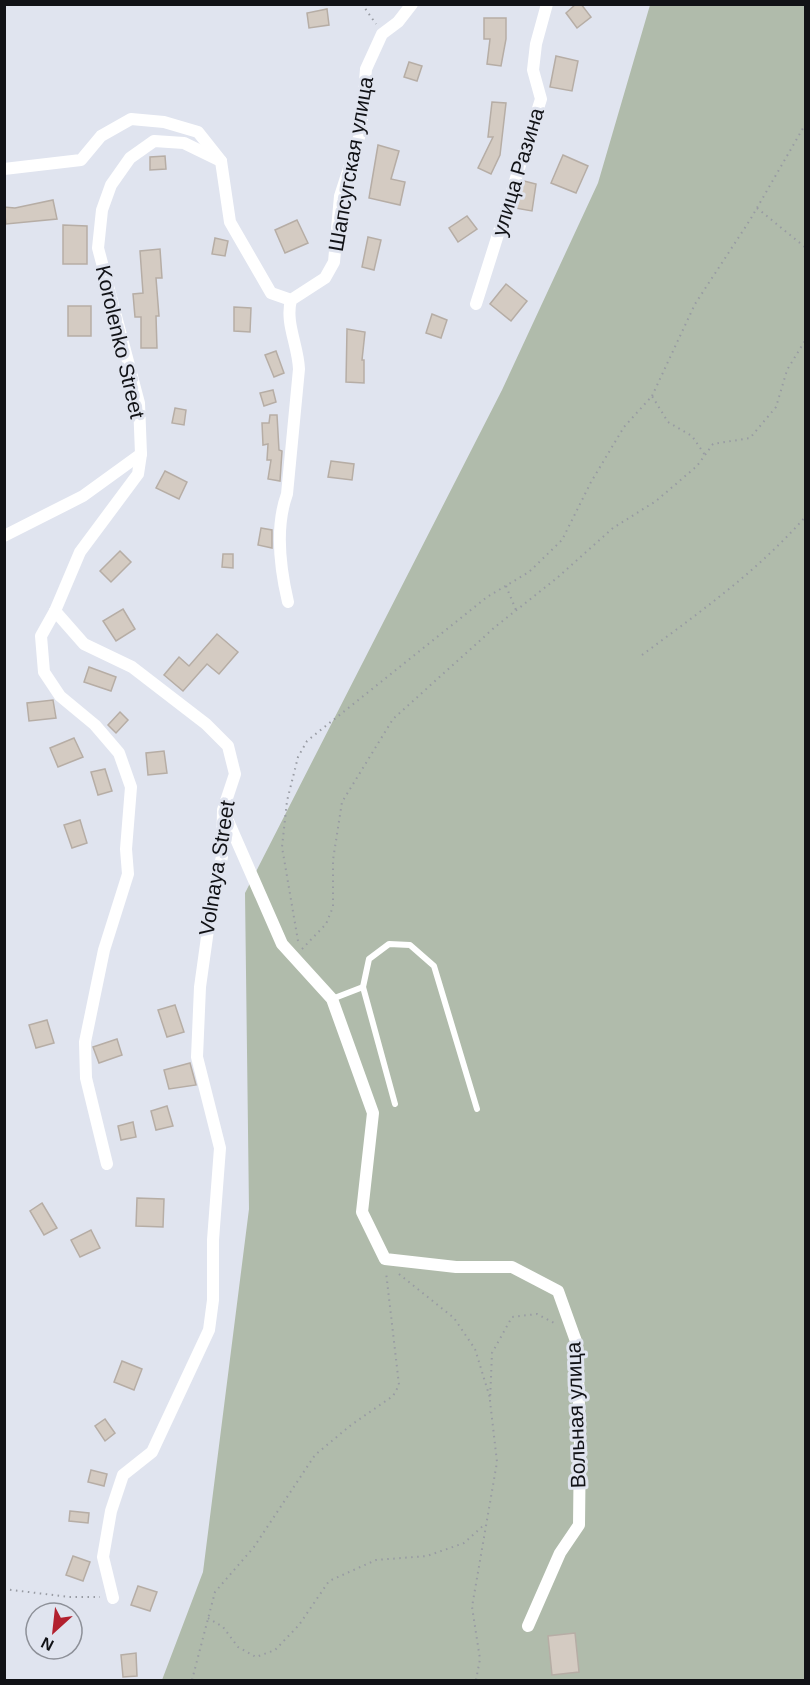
<svg xmlns="http://www.w3.org/2000/svg" width="810" height="1685" font-family="Helvetica,sans-serif">
<style>
.green{fill:#b0bbab}
.building{fill:#d4cbc2;stroke:#b6ada5;stroke-width:1.5}
.lines{fill:none;stroke-linecap:round;stroke-linejoin:round}
.path{stroke:#989ba3;stroke-width:2;stroke-dasharray:1.5 4.5;stroke-linecap:butt}
.lane{stroke:#fff;stroke-width:6}
.street{stroke:#fff;stroke-width:12}
.labels{text-anchor:middle;stroke-width:6;stroke-linejoin:round;paint-order:stroke}
.street-label{font-size:21px;fill:#111216;stroke:#e0e4ef}
</style>
<rect width="100%" height="100%" fill="#e0e4ef"/>
<path class="green" d="M 650,5 L 805,5 L 805,1680 L 162,1680 L 203,1572 L 249,1209 L 245,893 L 502,390 L 598,183 Z"/>
<g class="building">
<path d="M 576,4 L 581,4 L 591,17 L 577,28 L 566,13 Z"/>
<path d="M 327,9 L 329,25 L 309,28 L 307,13 Z"/>
<path d="M 484,18 L 506,18 L 506,39 L 501,66 L 487,64 L 490,39 L 484,39 Z"/>
<path d="M 556,56 L 578,61 L 572,91 L 550,87 Z"/>
<path d="M 409,62 L 422,66 L 417,81 L 404,77 Z"/>
<path d="M 492,102 L 506,103 L 500,155 L 491,174 L 478,168 L 493,137 L 488,137 Z"/>
<path d="M 378,145 L 399,151 L 391,179 L 405,182 L 400,205 L 369,198 Z"/>
<path d="M 563,155 L 588,166 L 576,193 L 551,183 Z"/>
<path d="M 165,156 L 166,169 L 150,170 L 150,157 Z"/>
<path d="M 524,181 L 536,184 L 532,211 L 515,208 Z"/>
<path d="M 53,200 L 57,219 L 6,224 L 4,207 L 15,208 Z"/>
<path d="M 467,216 L 477,229 L 458,242 L 449,228 Z"/>
<path d="M 297,220 L 308,243 L 285,253 L 275,230 Z"/>
<path d="M 63,225 L 87,226 L 87,264 L 63,264 Z"/>
<path d="M 368,237 L 381,240 L 374,270 L 362,267 Z"/>
<path d="M 215,238 L 228,241 L 225,256 L 212,254 Z"/>
<path d="M 160,249 L 162,278 L 156,278 L 159,316 L 156,316 L 157,348 L 141,348 L 141,317 L 135,317 L 133,294 L 143,293 L 140,251 Z"/>
<path d="M 506,284 L 527,301 L 511,321 L 490,304 Z"/>
<rect x="68" y="306" width="23" height="30"/>
<path d="M 234,307 L 251,308 L 250,332 L 234,331 Z"/>
<path d="M 432,314 L 447,320 L 441,338 L 426,333 Z"/>
<path d="M 347,329 L 365,332 L 362,360 L 364,360 L 364,383 L 346,382 Z"/>
<path d="M 276,351 L 284,373 L 274,377 L 265,355 Z"/>
<path d="M 273,390 L 276,402 L 264,406 L 260,393 Z"/>
<path d="M 175,408 L 186,410 L 184,425 L 172,423 Z"/>
<path d="M 270,415 L 277,415 L 279,450 L 282,451 L 280,481 L 268,479 L 271,460 L 267,460 L 268,444 L 263,445 L 262,423 L 269,423 Z"/>
<path d="M 331,461 L 354,464 L 352,480 L 328,477 Z"/>
<path d="M 165,471 L 187,482 L 179,499 L 156,488 Z"/>
<path d="M 261,528 L 272,530 L 272,548 L 258,545 Z"/>
<path d="M 120,551 L 131,562 L 111,582 L 100,571 Z"/>
<path d="M 223,554 L 233,554 L 233,568 L 222,567 Z"/>
<path d="M 123,609 L 135,629 L 116,641 L 103,621 Z"/>
<path d="M 217,634 L 238,652 L 219,674 L 207,664 L 183,691 L 164,675 L 179,657 L 189,666 Z"/>
<path d="M 89,667 L 116,677 L 111,691 L 84,682 Z"/>
<path d="M 53,700 L 56,718 L 29,721 L 27,703 Z"/>
<path d="M 120,712 L 128,720 L 116,733 L 108,725 Z"/>
<path d="M 74,738 L 83,757 L 58,767 L 50,748 Z"/>
<path d="M 164,751 L 167,773 L 148,775 L 146,753 Z"/>
<path d="M 105,769 L 112,791 L 98,795 L 91,772 Z"/>
<path d="M 80,820 L 87,843 L 72,848 L 64,825 Z"/>
<path d="M 175,1005 L 184,1032 L 167,1037 L 158,1010 Z"/>
<path d="M 47,1020 L 54,1043 L 36,1048 L 29,1025 Z"/>
<path d="M 117,1039 L 122,1055 L 99,1063 L 93,1047 Z"/>
<path d="M 190,1063 L 196,1085 L 169,1089 L 164,1070 Z"/>
<path d="M 167,1106 L 173,1126 L 156,1130 L 151,1111 Z"/>
<path d="M 133,1122 L 136,1137 L 121,1140 L 118,1126 Z"/>
<path d="M 137,1198 L 164,1199 L 163,1227 L 136,1226 Z"/>
<path d="M 42,1203 L 57,1228 L 44,1235 L 30,1211 Z"/>
<path d="M 91,1230 L 100,1248 L 80,1257 L 71,1240 Z"/>
<path d="M 122,1361 L 142,1369 L 134,1390 L 114,1382 Z"/>
<path d="M 105,1419 L 115,1433 L 105,1441 L 95,1426 Z"/>
<path d="M 91,1470 L 107,1474 L 104,1486 L 88,1482 Z"/>
<path d="M 70,1511 L 89,1513 L 88,1523 L 69,1521 Z"/>
<path d="M 73,1556 L 90,1562 L 83,1581 L 66,1575 Z"/>
<path d="M 138,1586 L 157,1592 L 150,1611 L 131,1605 Z"/>
<path d="M 575,1633 L 579,1672 L 552,1675 L 548,1636 Z"/>
<path d="M 136,1653 L 137,1676 L 123,1677 L 121,1655 Z"/>
</g>
<g class="lines">
<g class="path">
<path d="M 362,4 L 376,24"/>
<path d="M 757,208 L 806,248"/>
<path d="M 652,396 L 695,304 L 750,220 L 806,123"/>
<path d="M 506,586 L 516,610"/>
<path d="M 642,655 C 700,612 758,571 806,516"/>
<path d="M 298,941 L 282,847 L 287,801 L 298,757 L 307,741 L 487,597 L 529,572 L 562,540 L 591,482 L 624,427 L 652,396 L 668,422 L 692,436 L 705,455"/>
<path d="M 302,949 L 326,924 L 333,907 L 333,860 L 342,802 L 393,719 L 495,627 L 557,578 L 613,528 L 656,501 L 697,466 L 713,444 L 750,438 L 776,407 L 787,370 L 806,339"/>
<path d="M 399,1274 L 454,1318 L 475,1349 L 490,1398"/>
<path d="M 4,1589 L 69,1597 L 100,1597"/>
<path d="M 208,1618 L 223,1627 L 238,1647 L 256,1657 L 275,1650 L 299,1625 L 329,1581 L 376,1560 L 427,1556 L 464,1543 L 485,1524"/>
<path d="M 192,1680 L 215,1592 L 254,1547 L 315,1455 L 351,1425 L 393,1396 L 399,1385 L 386,1272"/>
<path d="M 476,1680 L 480,1659 L 472,1607 L 497,1462 L 490,1401 L 492,1353 L 512,1317 L 537,1314 L 554,1323"/>
</g>
<g class="lane">
<path d="M 332,999 L 363,987"/>
<path d="M 395,1104 L 363,987 L 369,959 L 389,944 L 410,945 L 434,966 L 477,1109"/>
</g>
<g class="street">
<path d="M 4,169 L 81,160 L 101,136 L 131,119 L 164,122 L 198,132 L 221,161 L 230,222 L 271,293 L 291,300"/>
<path d="M 476,304 L 541,99 L 533,70 L 536,44 L 547,4"/>
<path d="M 4,536 L 83,496 L 141,454"/>
<path d="M 288,602 C 280,568 275,527 287,494 L 299,369 C 298,345 285,323 291,300 L 325,278 L 334,262 L 340,196 L 361,131 L 366,69 L 382,34 L 398,22 L 412,4"/>
<path d="M 55,611 L 84,644 L 132,667 L 206,724 L 228,746 L 235,774 L 223,810 L 222,857 L 214,887 L 200,987 L 197,1057 L 220,1148 L 213,1240 L 213,1300 L 209,1330 L 152,1452 L 123,1475 L 111,1511 L 103,1557 L 113,1598"/>
<path d="M 225,814 L 282,944 L 332,999 L 373,1113 L 362,1212 L 385,1259 L 456,1267 L 512,1267 L 558,1291 L 577,1344 L 580,1437 L 579,1525 L 560,1553 L 528,1626"/>
<path d="M 107,1164 L 86,1078 L 85,1042 L 104,950 L 128,874 L 126,849 L 131,787 L 119,753 L 95,725 L 60,696 L 44,672 L 41,636 L 55,611 L 80,552 L 138,474 L 141,454 L 139,403 L 98,248 L 102,210 L 111,185 L 130,158 L 154,141 L 184,143 L 221,161"/>
</g>
</g>
<g class="labels">
<g class="street-label">
<text transform="translate(351 164) rotate(-80)" y="7">Шапсугская улица</text>
<text transform="translate(518 172) rotate(-73)" y="7">улица Разина</text>
<text transform="translate(120 342) rotate(77)" y="7">Korolenko Street</text>
<text transform="translate(217 868) rotate(-81)" y="7">Volnaya Street</text>
<text transform="translate(576 1415) rotate(-92)" y="7">Вольная улица</text>
</g>
</g>
<rect width="810" height="1685" fill="none" stroke="#111216" stroke-width="12"/>
<g transform="translate(54 1631) rotate(207)"><circle r="28" fill="#e0e4ef" stroke="#8d9098" stroke-width="1.5"/>
<path d="M0-4.5L10 22L0 15L-10 22Z" fill="#b2202e"/>
<text y="-9" font-size="16" font-weight="bold" text-anchor="middle" fill="#111216">N</text>
</g>
</svg>
